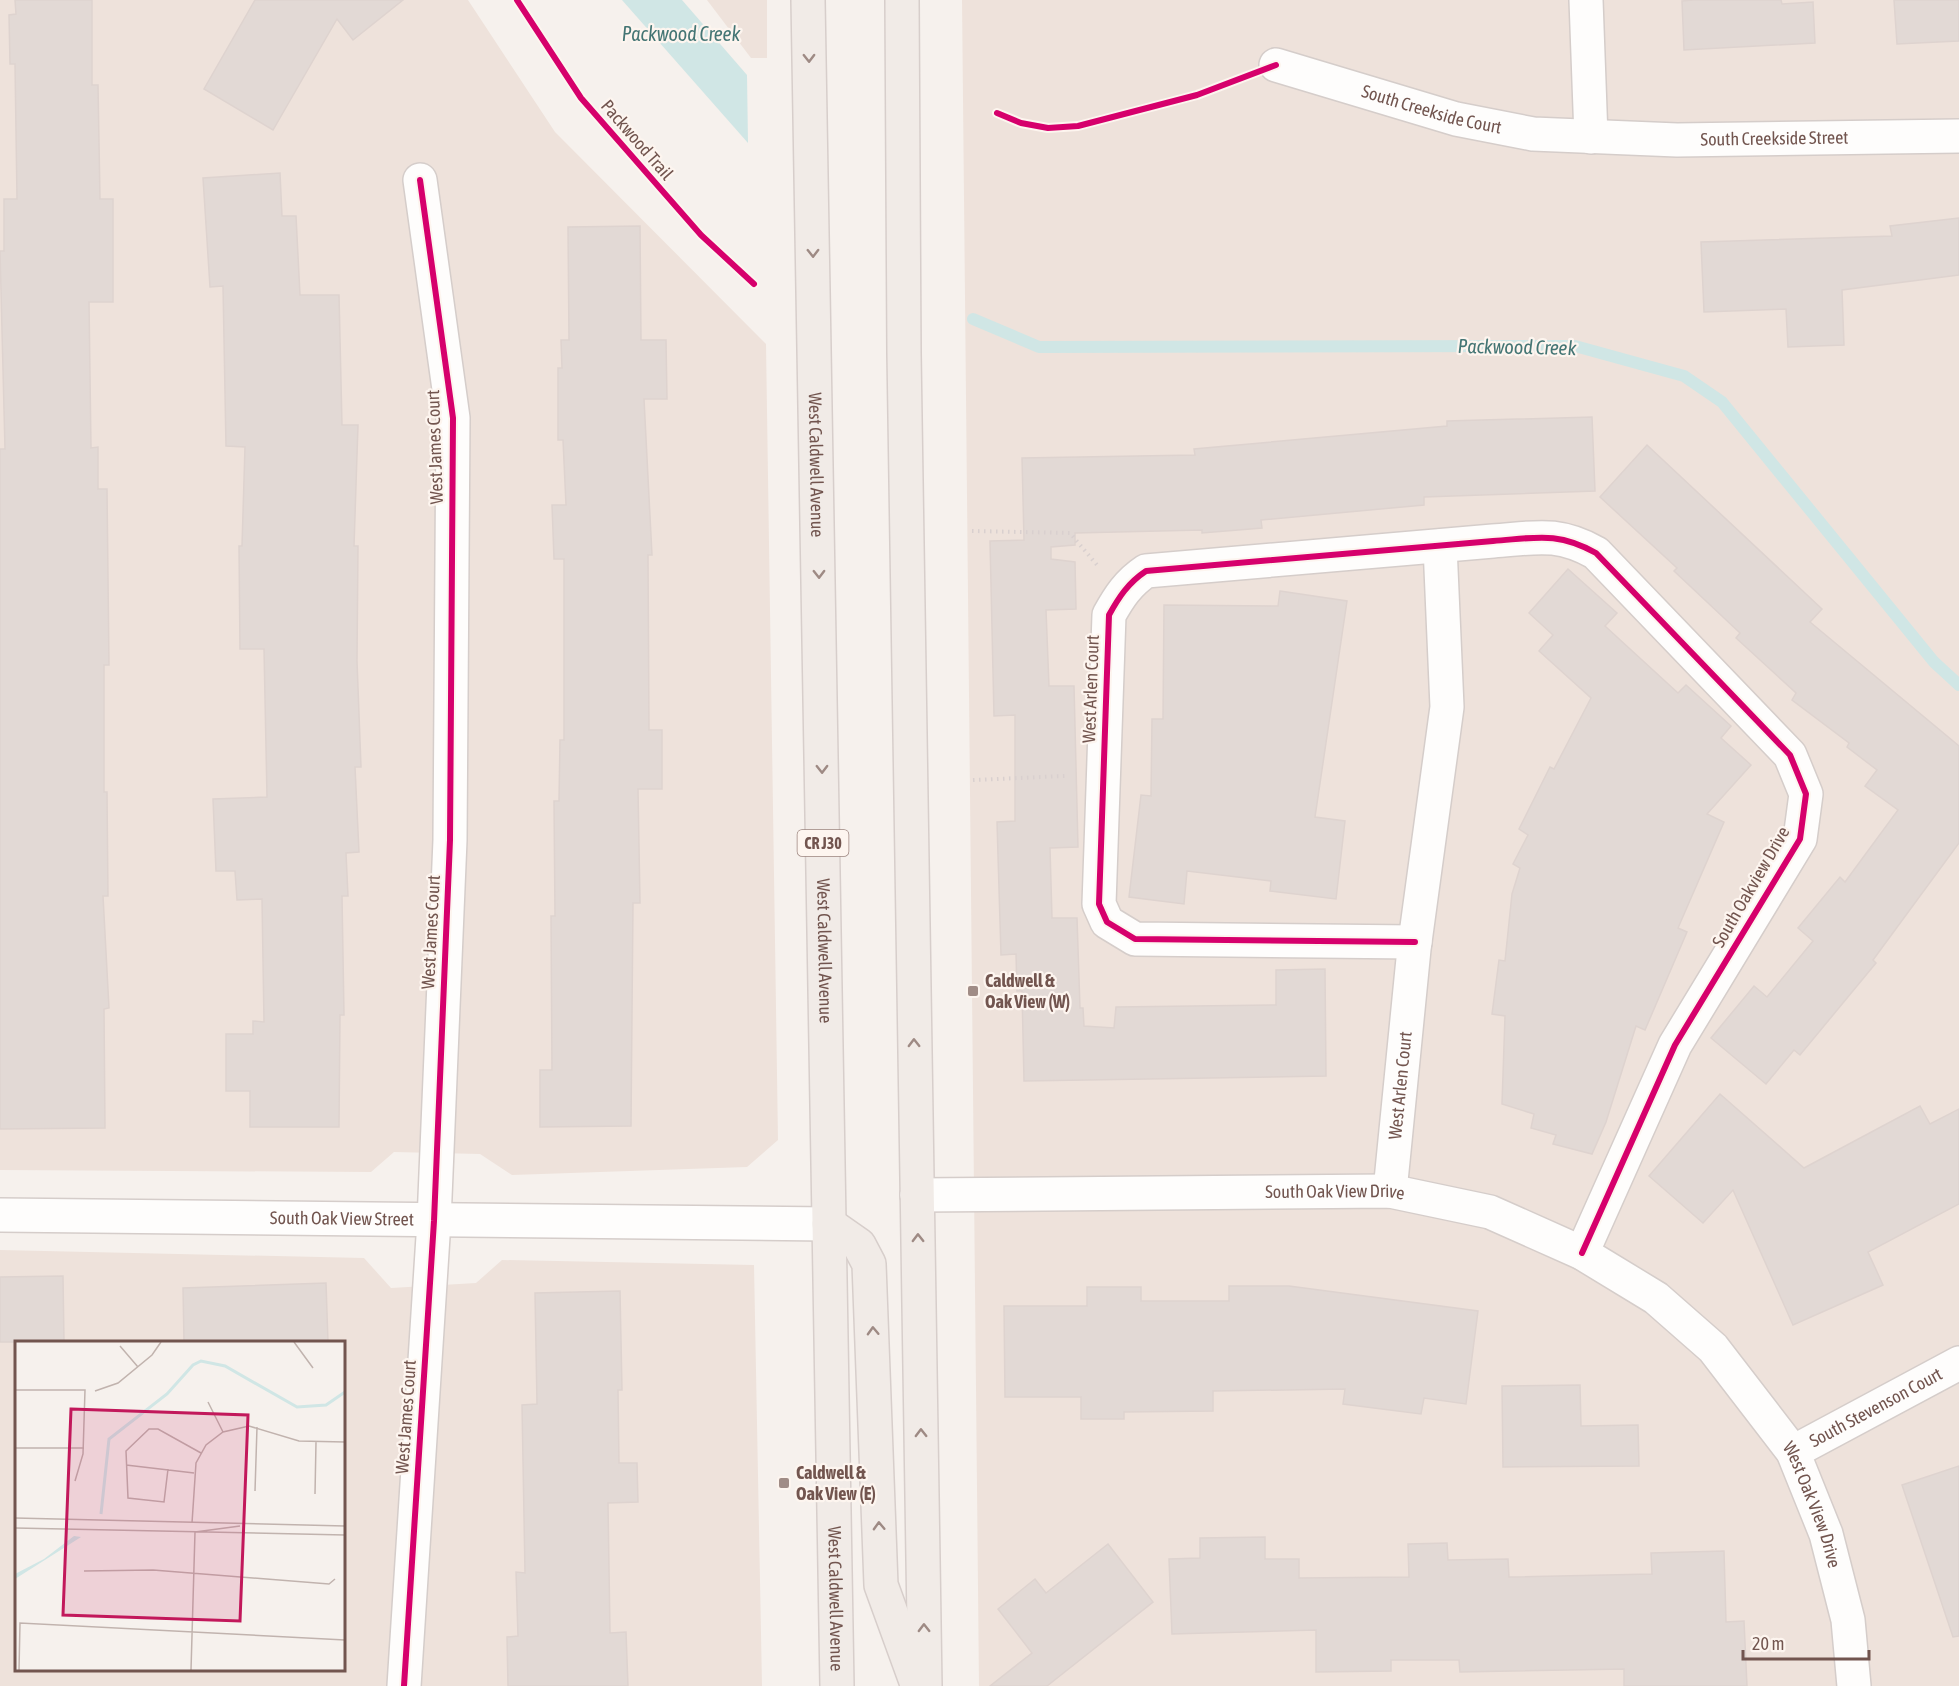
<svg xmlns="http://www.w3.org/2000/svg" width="1959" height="1686" font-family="'Asap Condensed',sans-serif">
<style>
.residential{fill:#eee2db;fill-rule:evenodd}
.water{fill:#d0e6e5}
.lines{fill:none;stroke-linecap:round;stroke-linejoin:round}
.stream{stroke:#d0e6e5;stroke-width:12}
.building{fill:#e2d9d5;stroke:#ded3cf;stroke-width:1.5}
.minor-casing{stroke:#d5cdca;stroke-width:36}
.primary-casing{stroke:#d7cecb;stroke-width:36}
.path{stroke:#d9d0cf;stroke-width:4;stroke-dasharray:1.5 4.5;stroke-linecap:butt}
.minor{stroke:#fefdfc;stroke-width:33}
.primary{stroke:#f1ebe7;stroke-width:33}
.cycleway-casing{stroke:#fdf5ef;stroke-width:10}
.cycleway{stroke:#d6006c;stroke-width:6}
.oneway{stroke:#9e8a84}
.poi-dot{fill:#a08c86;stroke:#fdf5ef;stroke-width:2}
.labels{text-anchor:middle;stroke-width:4.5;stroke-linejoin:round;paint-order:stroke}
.shield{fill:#fdf5ef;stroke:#9c857f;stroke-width:1.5}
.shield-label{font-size:16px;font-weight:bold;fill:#72554f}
.street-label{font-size:18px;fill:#72554f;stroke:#fdf5ef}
.poi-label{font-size:18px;font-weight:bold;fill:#72554f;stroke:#fdf5ef;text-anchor:start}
.water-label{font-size:20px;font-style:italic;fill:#447574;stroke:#fdf5ef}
.inset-river{fill:none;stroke:#d0e6e5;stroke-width:3}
.inset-road{fill:none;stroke:#c1b3ae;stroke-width:1.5}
.view{fill:#c2185b;fill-opacity:0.15;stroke:#c2185b;stroke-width:3}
.inset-edge{fill:none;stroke:#72554f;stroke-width:3}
</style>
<rect width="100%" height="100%" fill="#f6f1ed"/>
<g class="residential">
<path d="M 0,0 L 468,0 L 555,132 L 766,344 L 778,1140 L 747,1167 L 512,1175 L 480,1154 L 394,1152 L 371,1172 L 0,1170 Z"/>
<path d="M 707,0 L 767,0 L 767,58 L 751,58 Z"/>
<path d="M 962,0 L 1959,0 L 1959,1686 L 979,1686 Z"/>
<path d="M 0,1250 L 364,1258 L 391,1288 L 476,1283 L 502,1260 L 754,1265 L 762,1686 L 0,1686 ZM 16,1342 L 344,1342 L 344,1670 L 16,1670 Z"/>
</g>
<path class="water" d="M 622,0 L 682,0 L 747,75 L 748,143 Z"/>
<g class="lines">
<path class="stream" d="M 973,319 L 1039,347 L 1575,346 L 1684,376 L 1722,402 L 1934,662 L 1959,685"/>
</g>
<g class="building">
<path d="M 15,0 L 92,0 L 92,85 L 98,85 L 100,199 L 113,199 L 113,302 L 89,302 L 91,448 L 98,447 L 98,489 L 107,489 L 109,665 L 104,665 L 104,792 L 107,792 L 108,896 L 103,896 L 109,1008 L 104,1009 L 105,1128 L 0,1129 L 0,449 L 5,449 L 0,251 L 4,251 L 4,199 L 17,199 L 15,64 L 10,64 L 9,15 L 16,14 Z"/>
<path d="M 255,0 L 403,0 L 353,40 L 337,19 L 273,130 L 204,89 Z"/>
<path d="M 1693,0 L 1781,0 L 1782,4 L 1813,2 L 1815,43 L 1684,50 L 1682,1 Z"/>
<path d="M 1894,0 L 1959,0 L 1959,41 L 1897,44 Z"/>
<path d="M 280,173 L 282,216 L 296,216 L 300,295 L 339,295 L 342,425 L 358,425 L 354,546 L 358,546 L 357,661 L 361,767 L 355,767 L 359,852 L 346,853 L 348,896 L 342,896 L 344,1015 L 340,1015 L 339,1127 L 250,1127 L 250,1091 L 226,1091 L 226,1034 L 253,1034 L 253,1021 L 264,1022 L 262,899 L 237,900 L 235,871 L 216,871 L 213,799 L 267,797 L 264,649 L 240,649 L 239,546 L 242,546 L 245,447 L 226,446 L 223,286 L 210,287 L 203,178 Z"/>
<path d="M 1959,218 L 1959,275 L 1842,290 L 1844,345 L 1788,347 L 1786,309 L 1704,312 L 1701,242 L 1892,236 L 1890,226 Z"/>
<path d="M 640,226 L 641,340 L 666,340 L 667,399 L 644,399 L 652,555 L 648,555 L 649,730 L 662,730 L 662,789 L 638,789 L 640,903 L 633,903 L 631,1126 L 540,1127 L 540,1070 L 552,1070 L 551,916 L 555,916 L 554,801 L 559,801 L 560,740 L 564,740 L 564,559 L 554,559 L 552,505 L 566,505 L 563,440 L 558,440 L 558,368 L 562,368 L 561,340 L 569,340 L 568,227 Z"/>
<path d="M 1592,417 L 1595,491 L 1424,497 L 1424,505 L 1261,520 L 1262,528 L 1202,533 L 1202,530 L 1075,533 L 1075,545 L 1051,547 L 1051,559 L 1075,562 L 1076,609 L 1046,610 L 1049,686 L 1074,686 L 1078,847 L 1050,848 L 1052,918 L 1077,918 L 1080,1008 L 1083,1008 L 1084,1026 L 1114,1028 L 1116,1007 L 1276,1005 L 1276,970 L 1325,969 L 1326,1076 L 1024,1081 L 1022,991 L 1017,991 L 1016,954 L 1001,955 L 997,822 L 1015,821 L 1015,715 L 994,716 L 990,541 L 1024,540 L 1022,458 L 1195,455 L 1194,449 L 1447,426 L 1447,421 Z"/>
<path d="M 1647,445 L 1822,609 L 1810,622 L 1959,746 L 1959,843 L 1873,960 L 1876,963 L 1800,1055 L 1794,1050 L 1766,1084 L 1711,1038 L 1754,986 L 1767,997 L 1813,941 L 1798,928 L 1840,877 L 1845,882 L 1898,810 L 1865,786 L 1877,770 L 1847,747 L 1849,743 L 1792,700 L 1796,693 L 1736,638 L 1740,633 L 1674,571 L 1677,568 L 1600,497 Z"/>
<path d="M 1568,569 L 1617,613 L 1605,626 L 1678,693 L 1686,685 L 1731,726 L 1721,738 L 1751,765 L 1707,814 L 1724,822 L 1678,928 L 1687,932 L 1645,1030 L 1636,1026 L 1606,1122 L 1592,1154 L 1553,1144 L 1556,1135 L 1531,1128 L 1534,1114 L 1502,1104 L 1505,1016 L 1492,1014 L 1499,960 L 1505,961 L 1512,894 L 1520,868 L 1513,864 L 1528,835 L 1519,829 L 1550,767 L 1554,769 L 1591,698 L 1539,651 L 1553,635 L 1529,613 Z"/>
<path d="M 1280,591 L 1347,601 L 1315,817 L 1345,821 L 1336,899 L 1270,891 L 1271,881 L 1187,871 L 1184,904 L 1129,897 L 1141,795 L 1151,796 L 1152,719 L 1163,719 L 1164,605 L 1278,606 Z"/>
<path d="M 1720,1094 L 1804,1168 L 1920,1106 L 1930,1124 L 1959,1109 L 1959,1204 L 1868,1252 L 1883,1285 L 1793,1325 L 1733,1190 L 1703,1223 L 1649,1176 Z"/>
<path d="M 63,1276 L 64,1342 L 0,1342 L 0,1277 Z"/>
<path d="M 326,1283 L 328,1342 L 184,1342 L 183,1288 Z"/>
<path d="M 1229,1286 L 1289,1286 L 1478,1311 L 1466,1404 L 1424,1398 L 1421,1414 L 1343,1404 L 1345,1389 L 1213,1391 L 1213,1411 L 1124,1412 L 1124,1419 L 1081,1419 L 1081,1397 L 1005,1397 L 1004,1306 L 1087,1306 L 1087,1287 L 1141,1287 L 1141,1301 L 1229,1301 Z"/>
<path d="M 620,1291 L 622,1390 L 618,1390 L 619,1463 L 637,1463 L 638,1502 L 608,1503 L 610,1633 L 626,1632 L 628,1686 L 508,1686 L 507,1637 L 518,1636 L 516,1572 L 525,1573 L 522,1405 L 537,1404 L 535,1293 Z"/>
<path d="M 1580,1385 L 1581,1426 L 1638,1425 L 1639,1466 L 1503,1467 L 1502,1386 Z"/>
<path d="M 1959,1466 L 1959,1636 L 1953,1637 L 1902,1485 Z"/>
<path d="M 1265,1537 L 1265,1559 L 1299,1559 L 1299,1578 L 1409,1577 L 1408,1544 L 1447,1543 L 1448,1560 L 1508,1559 L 1509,1577 L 1652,1574 L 1651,1553 L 1724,1551 L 1726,1622 L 1744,1621 L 1747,1686 L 1624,1686 L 1624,1669 L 1460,1672 L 1459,1660 L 1391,1660 L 1391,1671 L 1316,1672 L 1316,1630 L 1172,1634 L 1169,1559 L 1200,1558 L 1200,1538 Z"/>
<path d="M 1108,1544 L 1153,1602 L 1047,1686 L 990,1686 L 1032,1653 L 998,1609 L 1035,1579 L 1046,1593 Z"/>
</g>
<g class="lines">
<defs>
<g id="minor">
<path d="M 1586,0 L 1591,137"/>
<path id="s1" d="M 1276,65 L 1456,119 L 1533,134 L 1677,140 L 1959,136"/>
<path d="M 1415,942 L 1135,939 L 1107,922 L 1099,904 L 1109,615 C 1119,597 1128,583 1146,571 L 1493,541 C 1535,538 1557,531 1596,553 L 1790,755 L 1806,794 L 1800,839 L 1675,1045 L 1582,1253"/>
<path id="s2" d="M 1390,1191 L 1414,949 L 1447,707 L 1440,546"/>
<path id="s3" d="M 917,1195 L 1390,1191 L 1490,1212 L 1582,1253 L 1656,1298 L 1713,1348 L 1793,1452 L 1826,1534 L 1848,1620 L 1854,1686"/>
<path id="s4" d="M 0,1215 L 829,1224"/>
<path id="s5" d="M 1793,1452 L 1959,1363"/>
<path d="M 404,1686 L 434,1221 L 450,840 L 453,418 L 420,180"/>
</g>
<g id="primary">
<path id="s6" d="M 808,0 L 837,1686"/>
<path d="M 902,0 L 904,353 L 925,1686"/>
<path d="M 829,1224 L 859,1245 L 869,1264 L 881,1585 L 917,1684"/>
</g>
</defs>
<use href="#minor" class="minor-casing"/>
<use href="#primary" class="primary-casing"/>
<g class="path">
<path d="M 972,531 L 1070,533 L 1097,565"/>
<path d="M 973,780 L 1065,776"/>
</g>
<use href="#minor" class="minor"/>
<use href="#primary" class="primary"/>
<defs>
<g id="cycleway">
<path d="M 517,0 L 581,98 L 701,235 L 754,284"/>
<path d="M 997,113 L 1021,123 L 1048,128 L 1078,126 L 1197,95 L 1276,65"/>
<path d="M 1415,942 L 1135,939 L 1107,922 L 1099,904 L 1109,615 C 1119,597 1128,583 1146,571 L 1493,541 C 1535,538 1557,531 1596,553 L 1790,755 L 1806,794 L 1800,839 L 1675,1045 L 1582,1253"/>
<path d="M 404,1686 L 434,1221 L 450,840 L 453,418 L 420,180"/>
</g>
</defs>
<use href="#cycleway" class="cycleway-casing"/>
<use href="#cycleway" class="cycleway"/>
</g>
<defs><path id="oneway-chevron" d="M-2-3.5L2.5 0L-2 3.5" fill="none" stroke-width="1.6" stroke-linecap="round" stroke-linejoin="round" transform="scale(1.5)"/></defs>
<g class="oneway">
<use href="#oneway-chevron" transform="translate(809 58) rotate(89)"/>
<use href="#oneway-chevron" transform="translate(813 253) rotate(89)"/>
<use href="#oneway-chevron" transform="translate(819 574) rotate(89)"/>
<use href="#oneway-chevron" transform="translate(822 769) rotate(89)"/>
<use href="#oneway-chevron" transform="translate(914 1043) rotate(-91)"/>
<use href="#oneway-chevron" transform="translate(918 1238) rotate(-91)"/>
<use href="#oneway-chevron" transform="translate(873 1331) rotate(-92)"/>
<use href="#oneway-chevron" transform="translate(921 1433) rotate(-91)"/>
<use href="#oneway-chevron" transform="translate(879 1526) rotate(-92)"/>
<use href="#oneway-chevron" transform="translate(924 1628) rotate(-91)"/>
</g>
<g class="poi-dot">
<rect x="967" y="985" width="12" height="12" rx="3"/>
<rect x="778" y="1477" width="12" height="12" rx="3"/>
</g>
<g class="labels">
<rect class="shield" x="797.5" y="830" width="51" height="26" rx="4.5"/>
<g class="shield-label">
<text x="823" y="849">CR J30</text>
</g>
<g class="street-label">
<text dy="6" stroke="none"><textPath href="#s1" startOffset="162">South Creekside Court</textPath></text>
<text dy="6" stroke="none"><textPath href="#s1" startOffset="508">South Creekside Street</textPath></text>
<text transform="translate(637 140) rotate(49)" y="6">Packwood Trail</text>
<text transform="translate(435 447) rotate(-92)" y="6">West James Court</text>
<text dy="6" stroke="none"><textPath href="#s6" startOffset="465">West Caldwell Avenue</textPath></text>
<text transform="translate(1091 689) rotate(-88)" y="6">West Arlen Court</text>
<text transform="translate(1751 887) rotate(-60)" y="6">South Oakview Drive</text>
<text transform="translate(431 932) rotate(-87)" y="6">West James Court</text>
<text dy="6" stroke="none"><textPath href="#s6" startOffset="951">West Caldwell Avenue</textPath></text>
<text dy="6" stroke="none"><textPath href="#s2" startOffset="106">West Arlen Court</textPath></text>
<text dy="6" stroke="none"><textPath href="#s3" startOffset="418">South Oak View Drive</textPath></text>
<text dy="6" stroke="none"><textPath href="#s4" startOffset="342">South Oak View Street</textPath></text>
<text dy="6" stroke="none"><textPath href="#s5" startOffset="94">South Stevenson Court</textPath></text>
<text transform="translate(406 1417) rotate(-86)" y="6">West James Court</text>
<text dy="6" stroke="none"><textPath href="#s3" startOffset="1026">West Oak View Drive</textPath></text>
<text dy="6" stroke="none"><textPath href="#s6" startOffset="1599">West Caldwell Avenue</textPath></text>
</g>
<g class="poi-label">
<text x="985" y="987">Caldwell &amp;<tspan x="985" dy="21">Oak View (W)</tspan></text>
<text x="796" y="1479">Caldwell &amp;<tspan x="796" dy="21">Oak View (E)</tspan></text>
</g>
<g class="water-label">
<text x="681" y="41">Packwood Creek</text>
<text transform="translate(1517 347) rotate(1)" y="7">Packwood Creek</text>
</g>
</g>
<g transform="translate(15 1341)">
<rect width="330" height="330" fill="#f6f1ed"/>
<path d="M 59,195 L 66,196 L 0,238 L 0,233 L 29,218 Z" fill="#d0e6e5"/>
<path class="inset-river" d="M 86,173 L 94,98 L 152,53 L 178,24 L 186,20 L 210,25 L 282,66 L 311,64 L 330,51"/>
<path class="inset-road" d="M 279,1 L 298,27M 105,5 L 123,26M 0,49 L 70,49 L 68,113 L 60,140M 80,50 L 103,42 L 137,14 L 146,1M 193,61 L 208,91M 0,107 L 69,107M 111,124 L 179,132M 153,128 L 149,161 L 113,157 L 111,110 L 134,88 L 143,88 L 186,112M 240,150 L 242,86M 300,153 L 301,101M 0,177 L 330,185M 177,182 L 181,122 L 191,104 L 208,91 L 234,85 L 284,100 L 330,101M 0,187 L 330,194M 180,191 L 225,185M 69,230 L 138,229 L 314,243 L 320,238M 4,329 L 5,282 L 330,299M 176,329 L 180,191"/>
<path class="view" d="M 56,68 L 233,74 L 225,280 L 48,274 Z"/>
<rect width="330" height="330" class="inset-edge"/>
</g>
<path d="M1743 1650v9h126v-9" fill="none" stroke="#72554f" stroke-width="3"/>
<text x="1752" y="1650" font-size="18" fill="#72554f" stroke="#fdf5ef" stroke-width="4.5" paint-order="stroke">20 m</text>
</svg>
